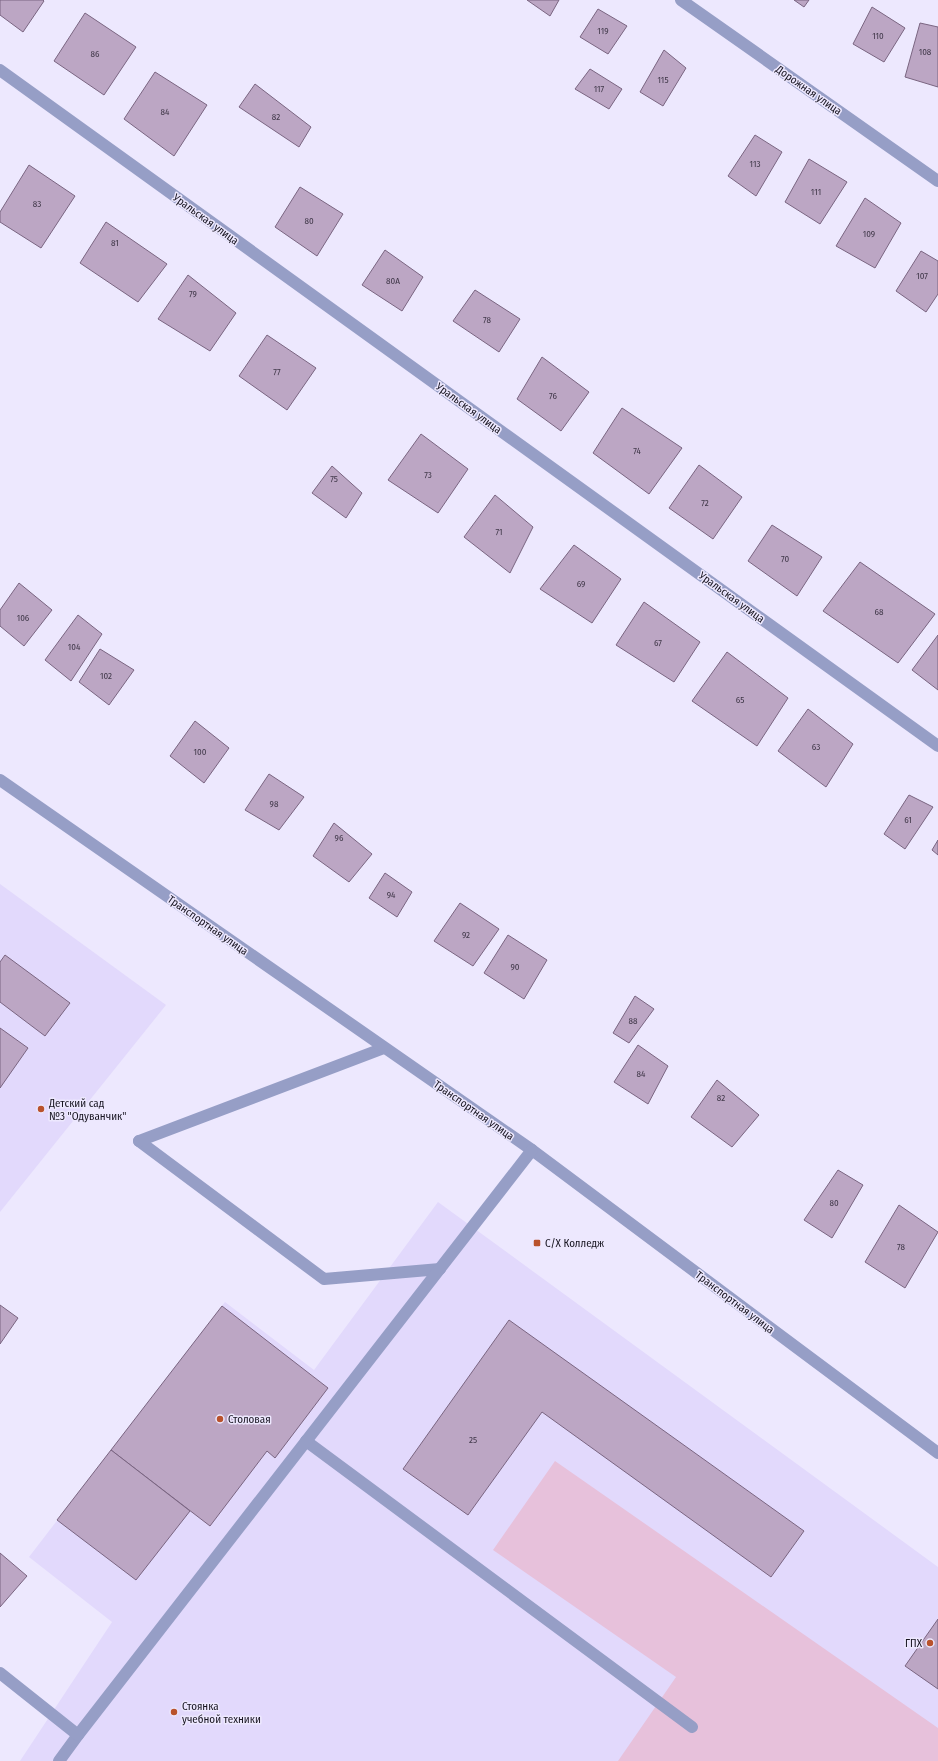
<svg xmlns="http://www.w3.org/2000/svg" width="938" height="1761" font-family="'Fira Sans Condensed',sans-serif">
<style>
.built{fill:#e2d9fc}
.green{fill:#e7c1db}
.building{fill:#bca6c4;stroke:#7a6581}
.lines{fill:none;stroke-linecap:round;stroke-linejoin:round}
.lane{stroke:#969ec6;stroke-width:12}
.street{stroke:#969ec6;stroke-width:12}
.poi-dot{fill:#b9522c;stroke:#ede8fe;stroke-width:1.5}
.labels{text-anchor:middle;stroke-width:3;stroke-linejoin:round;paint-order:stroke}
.number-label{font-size:9px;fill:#403849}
.street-label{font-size:11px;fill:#171420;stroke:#ede8fe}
.poi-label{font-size:11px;fill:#171420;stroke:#ede8fe;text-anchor:start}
</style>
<rect width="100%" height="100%" fill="#ede8fe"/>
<g class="built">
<path d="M 0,884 L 166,1005 L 0,1212 Z"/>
<path d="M 438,1202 L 938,1567 L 938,1761 L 20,1761 L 112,1622 L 29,1557 L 225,1302 L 314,1370 Z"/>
</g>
<path class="green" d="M 555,1461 L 938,1728 L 938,1761 L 618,1761 L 676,1677 L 493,1550 Z"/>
<g class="building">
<path d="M 0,0 L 43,0 L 44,1 L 23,32 L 0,15 Z"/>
<path d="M 527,0 L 559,0 L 550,16 Z"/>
<path d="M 794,0 L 809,0 L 804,7 Z"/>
<path d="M 872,7 L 905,28 L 884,62 L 853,44 Z"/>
<path d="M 598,9 L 627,26 L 608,54 L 580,37 Z"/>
<path d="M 85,13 L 136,47 L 104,95 L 54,61 Z"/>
<path d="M 920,23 L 938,27 L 938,87 L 905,77 Z"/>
<path d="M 664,50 L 686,68 L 663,106 L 640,92 Z"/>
<path d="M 590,69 L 622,89 L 609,109 L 575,89 Z"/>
<path d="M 155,72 L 207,105 L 174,156 L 124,119 Z"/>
<path d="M 255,84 L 311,127 L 299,147 L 239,107 Z"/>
<path d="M 755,135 L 782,152 L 756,196 L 728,176 Z"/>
<path d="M 809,159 L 847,182 L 820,224 L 785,202 Z"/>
<path d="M 29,165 L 75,196 L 41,248 L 0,222 L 0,212 Z"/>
<path d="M 300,187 L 343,214 L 317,256 L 275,227 Z"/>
<path d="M 865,198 L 901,223 L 875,268 L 836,246 Z"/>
<path d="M 106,222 L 167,264 L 138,302 L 80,263 Z"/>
<path d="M 385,250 L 423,277 L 402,311 L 362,285 Z"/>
<path d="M 921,251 L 938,261 L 938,294 L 926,312 L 896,291 Z"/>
<path d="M 188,275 L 236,313 L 210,351 L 158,319 Z"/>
<path d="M 475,290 L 520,319 L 499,352 L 453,321 Z"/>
<path d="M 267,335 L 316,368 L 287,410 L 239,376 Z"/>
<path d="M 542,357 L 589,392 L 561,431 L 517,399 Z"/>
<path d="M 622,408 L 682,448 L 649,494 L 593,453 Z"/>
<path d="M 421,434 L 468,469 L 438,513 L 388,480 Z"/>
<path d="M 699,465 L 742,497 L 713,539 L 669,508 Z"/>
<path d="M 332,466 L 362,493 L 346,518 L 312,493 Z"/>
<path d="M 495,495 L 533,527 L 510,573 L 464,537 Z"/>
<path d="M 772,525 L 822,557 L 797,596 L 748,561 Z"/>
<path d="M 574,545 L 621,579 L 592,623 L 540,589 Z"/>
<path d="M 860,562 L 935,614 L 898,663 L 823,611 Z"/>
<path d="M 19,583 L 52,610 L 24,646 L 0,626 L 0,610 Z"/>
<path d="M 644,602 L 700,642 L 674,682 L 616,645 Z"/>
<path d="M 78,615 L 102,634 L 71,681 L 45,660 Z"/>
<path d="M 938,635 L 938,690 L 912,670 Z"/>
<path d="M 100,649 L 134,670 L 109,705 L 79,682 Z"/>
<path d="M 727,652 L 788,698 L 757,746 L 692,701 Z"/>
<path d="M 808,709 L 853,744 L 826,787 L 778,751 Z"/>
<path d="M 195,721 L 229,748 L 204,783 L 170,756 Z"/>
<path d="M 269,774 L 304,797 L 279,830 L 245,810 Z"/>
<path d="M 909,795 L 933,807 L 905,849 L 884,834 Z"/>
<path d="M 334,823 L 372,854 L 349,882 L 313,856 Z"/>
<path d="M 938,840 L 938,855 L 932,850 Z"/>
<path d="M 385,873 L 412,892 L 397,917 L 369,898 Z"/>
<path d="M 460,903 L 499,929 L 473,966 L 434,941 Z"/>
<path d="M 508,935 L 547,960 L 524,999 L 484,973 Z"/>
<path d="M 5,955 L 70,1003 L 45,1036 L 0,1002 L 0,962 Z"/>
<path d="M 635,996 L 654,1009 L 629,1043 L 613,1033 Z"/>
<path d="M 0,1028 L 28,1048 L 0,1088 Z"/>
<path d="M 638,1045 L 668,1066 L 648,1104 L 614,1082 Z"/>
<path d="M 717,1080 L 759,1115 L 732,1147 L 691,1117 Z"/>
<path d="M 838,1170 L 863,1185 L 832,1238 L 804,1220 Z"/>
<path d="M 899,1205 L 938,1232 L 905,1288 L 865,1262 Z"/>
<path d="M 0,1305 L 18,1318 L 0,1344 Z"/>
<path d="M 222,1306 L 328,1388 L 275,1458 L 267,1451 L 210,1526 L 111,1450 Z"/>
<path d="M 509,1320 L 804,1531 L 771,1577 L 542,1412 L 468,1515 L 403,1469 Z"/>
<path d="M 111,1450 L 190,1511 L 136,1580 L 57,1520 Z"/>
<path d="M 0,1553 L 27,1576 L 0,1607 Z"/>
<path d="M 938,1619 L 938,1689 L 905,1666 Z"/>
</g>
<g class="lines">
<g class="lane">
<path d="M 139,1141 L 324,1279 L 440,1269"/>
<path d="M 139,1141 L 384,1048"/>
<path d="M 306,1441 L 692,1727"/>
<path d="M 59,1761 L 78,1735"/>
</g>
<g class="street">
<path d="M 681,0 L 938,181"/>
<path d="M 0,70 L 938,746"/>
<path d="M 0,780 L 532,1150 L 938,1453"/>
<path d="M 0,1673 L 78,1735 L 532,1150"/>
</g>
</g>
<g class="poi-dot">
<circle cx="41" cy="1109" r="4"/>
<rect x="533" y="1239" width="8" height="8" rx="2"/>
<circle cx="220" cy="1419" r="4"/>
<circle cx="930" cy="1643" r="4"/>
<circle cx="174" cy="1712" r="4"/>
</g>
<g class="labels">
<g class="number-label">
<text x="603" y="34">119</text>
<text x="878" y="39">110</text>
<text x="925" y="55">108</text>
<text x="95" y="57">86</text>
<text x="663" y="83">115</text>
<text x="599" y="92">117</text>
<text x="165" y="115">84</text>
<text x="276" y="120">82</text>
<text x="755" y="167">113</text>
<text x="816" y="195">111</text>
<text x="37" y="207">83</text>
<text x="309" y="224">80</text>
<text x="869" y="237">109</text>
<text x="115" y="246">81</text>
<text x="922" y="279">107</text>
<text x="393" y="284">80А</text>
<text x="193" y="297">79</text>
<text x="487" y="323">78</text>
<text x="277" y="375">77</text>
<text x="553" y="399">76</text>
<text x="637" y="454">74</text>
<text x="428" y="478">73</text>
<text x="334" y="482">75</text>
<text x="705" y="506">72</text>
<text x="499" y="535">71</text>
<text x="785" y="562">70</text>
<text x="581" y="587">69</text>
<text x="879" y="615">68</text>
<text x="23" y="621">106</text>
<text x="658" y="646">67</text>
<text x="74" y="650">104</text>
<text x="106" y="679">102</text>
<text x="740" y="703">65</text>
<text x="816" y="750">63</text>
<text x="200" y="755">100</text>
<text x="274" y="807">98</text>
<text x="908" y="823">61</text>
<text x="339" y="841">96</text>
<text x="391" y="898">94</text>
<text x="466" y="938">92</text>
<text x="515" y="970">90</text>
<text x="633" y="1024">88</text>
<text x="641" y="1077">84</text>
<text x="721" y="1101">82</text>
<text x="834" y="1206">80</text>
<text x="901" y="1250">78</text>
<text x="473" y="1443">25</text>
</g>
<g class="street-label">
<text transform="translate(809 90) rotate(35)" y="4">Дорожная улица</text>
<text transform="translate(206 219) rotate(36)" y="4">Уральская улица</text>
<text transform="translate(469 408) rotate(36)" y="4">Уральская улица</text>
<text transform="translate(732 597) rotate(36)" y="4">Уральская улица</text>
<text transform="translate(208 925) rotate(35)" y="4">Транспортная улица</text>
<text transform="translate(474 1110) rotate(35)" y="4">Транспортная улица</text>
<text transform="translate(735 1302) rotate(37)" y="4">Транспортная улица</text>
</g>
<g class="poi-label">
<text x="49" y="1107">Детский сад<tspan x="49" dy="13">№3 "Одуванчик"</tspan></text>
<text x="545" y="1247">С/Х Колледж</text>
<text x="228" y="1423">Столовая</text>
<text x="922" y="1647" text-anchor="end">ГПХ</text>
<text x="182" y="1710">Стоянка<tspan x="182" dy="13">учебной техники</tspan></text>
</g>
</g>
</svg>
